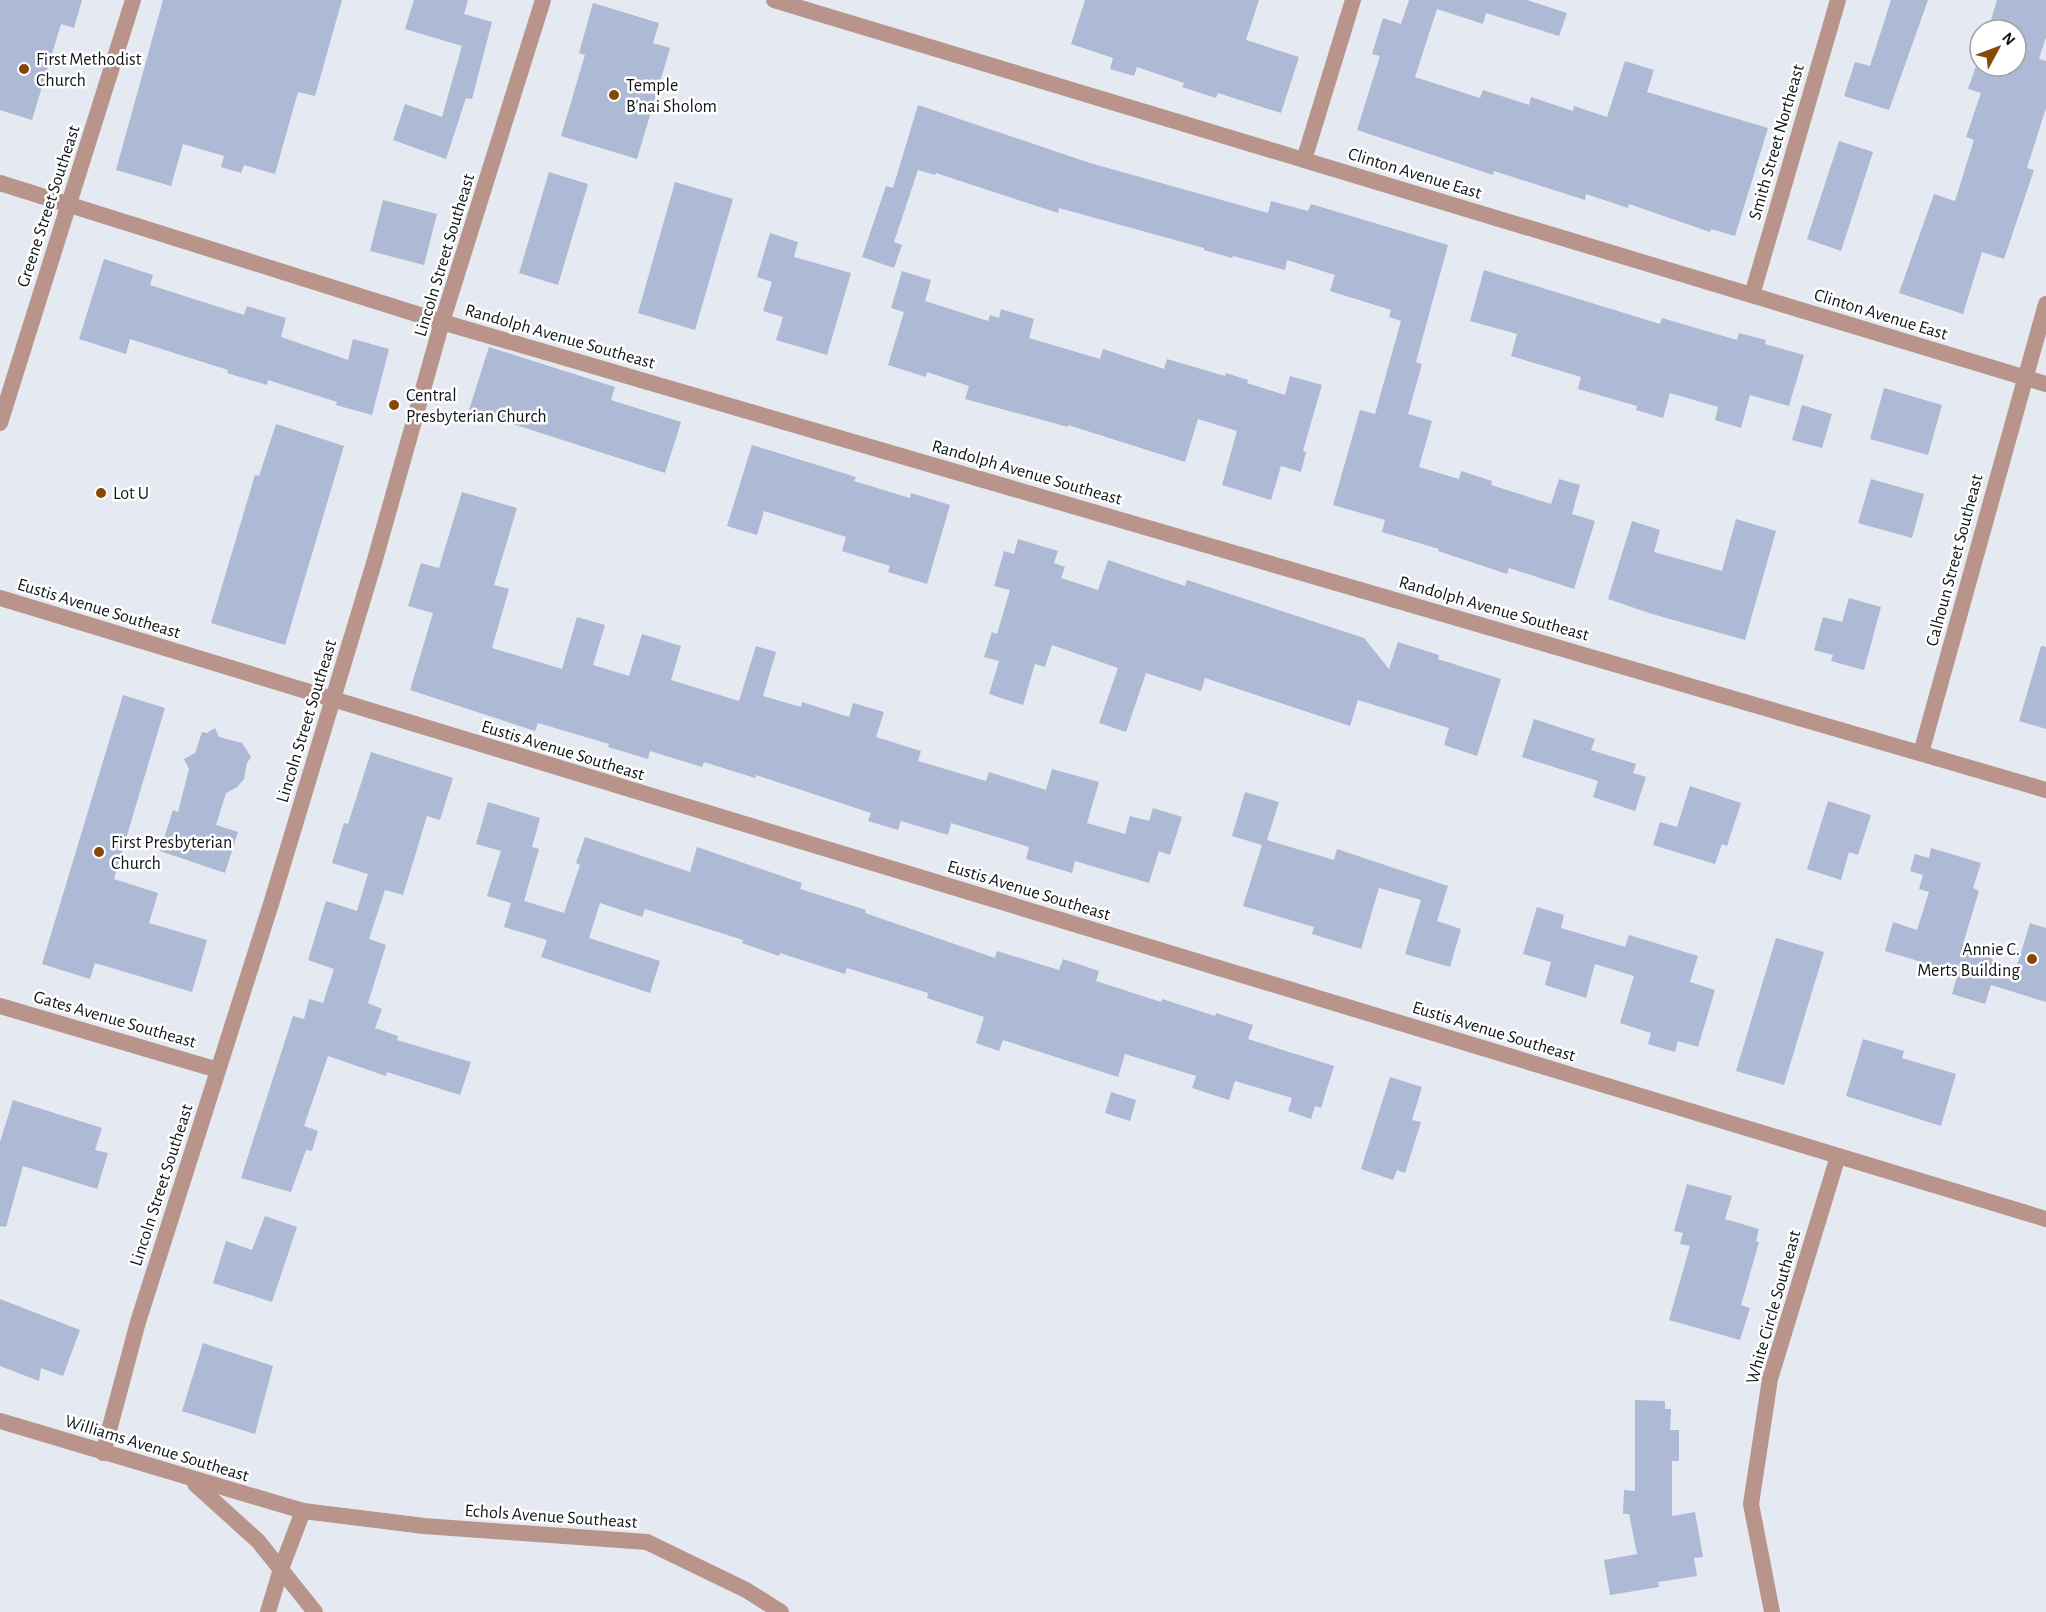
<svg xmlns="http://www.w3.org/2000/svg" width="2046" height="1612" font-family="'Alegreya Sans',sans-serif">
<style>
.building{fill:#aeb9d5}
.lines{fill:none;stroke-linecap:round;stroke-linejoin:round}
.minor{stroke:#b8948b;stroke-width:16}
.tertiary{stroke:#b8948b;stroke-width:16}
.poi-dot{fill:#854904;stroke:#fff;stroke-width:2}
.labels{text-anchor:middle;stroke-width:5;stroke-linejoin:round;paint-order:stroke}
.poi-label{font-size:18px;fill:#141518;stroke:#fff;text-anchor:start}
.street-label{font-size:18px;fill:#141518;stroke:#fff}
</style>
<rect width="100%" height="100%" fill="#e5e9f2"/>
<g class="building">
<path d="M 0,0 L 82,0 L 74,28 L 61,24 L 32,120 L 0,110 Z"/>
<path d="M 163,0 L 342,0 L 315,96 L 298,92 L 275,174 L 244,165 L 241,173 L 221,167 L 224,156 L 183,144 L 171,186 L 116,170 Z"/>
<path d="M 414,0 L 468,0 L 464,14 L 492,22 L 472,99 L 466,98 L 446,159 L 393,140 L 405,104 L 442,117 L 462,46 L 405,29 Z"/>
<path d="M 1085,0 L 1259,0 L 1246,40 L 1299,57 L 1281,113 L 1218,93 L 1216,98 L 1182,87 L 1184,83 L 1137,67 L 1134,76 L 1110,69 L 1113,58 L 1071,44 Z"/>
<path d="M 1409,0 L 1527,0 L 1567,13 L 1559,36 L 1486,13 L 1483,24 L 1437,9 L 1415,77 L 1480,98 L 1483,90 L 1529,105 L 1531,97 L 1573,111 L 1574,106 L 1607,117 L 1625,61 L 1654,70 L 1647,92 L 1768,128 L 1735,236 L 1711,229 L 1710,232 L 1629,204 L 1628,208 L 1586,194 L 1585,200 L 1494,171 L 1493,175 L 1357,130 L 1380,56 L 1372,54 L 1383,18 L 1401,24 Z"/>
<path d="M 1891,0 L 1928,0 L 1889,110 L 1844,96 L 1855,62 L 1870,66 Z"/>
<path d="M 1997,0 L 2046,0 L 2046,37 L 2039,59 L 2046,61 L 2046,108 L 2027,168 L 2034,170 L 2004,259 L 1982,252 L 1963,314 L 1899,293 L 1934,194 L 1955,201 L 1974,140 L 1966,137 L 1981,93 L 1968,89 L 1976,66 L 2016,66 L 2016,30 L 1988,30 Z"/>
<path d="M 593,3 L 659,23 L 653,43 L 670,48 L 637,159 L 561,136 L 585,55 L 579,53 Z"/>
<path d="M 918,105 L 1090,163 L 1268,213 L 1271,201 L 1308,211 L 1311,204 L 1448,245 L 1416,362 L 1422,364 L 1408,414 L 1432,421 L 1419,467 L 1459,479 L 1461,471 L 1492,481 L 1491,485 L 1551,504 L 1559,479 L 1580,485 L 1572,514 L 1595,521 L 1574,589 L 1509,568 L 1507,574 L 1438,551 L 1439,549 L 1382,532 L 1385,520 L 1333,505 L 1360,410 L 1375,414 L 1401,321 L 1389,317 L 1391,310 L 1330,291 L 1335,275 L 1287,260 L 1285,270 L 1233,256 L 1232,258 L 1204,250 L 1204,248 L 1059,208 L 1058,213 L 936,173 L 935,175 L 918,170 L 894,242 L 902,245 L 894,268 L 862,257 L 886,186 L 893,188 Z"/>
<path d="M 1839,141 L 1873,152 L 1841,251 L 1807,239 Z"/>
<path d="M 549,172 L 588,184 L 558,285 L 519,273 Z"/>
<path d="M 675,182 L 733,199 L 695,330 L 638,313 Z"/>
<path d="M 383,200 L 437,214 L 424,265 L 370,251 Z"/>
<path d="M 770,233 L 798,242 L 794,257 L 851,273 L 827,355 L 776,340 L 783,317 L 763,311 L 772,282 L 757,277 Z"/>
<path d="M 104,259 L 153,275 L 150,285 L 244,315 L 247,306 L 286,318 L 281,337 L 348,360 L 353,339 L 389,349 L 372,415 L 336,405 L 337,402 L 268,380 L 267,385 L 227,373 L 228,370 L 130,339 L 126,354 L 79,339 Z"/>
<path d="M 1484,270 L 1660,324 L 1662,318 L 1737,340 L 1739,333 L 1766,340 L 1765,344 L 1804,355 L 1789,406 L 1750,395 L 1741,428 L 1715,420 L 1718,407 L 1670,393 L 1663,418 L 1636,410 L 1637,406 L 1578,389 L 1581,377 L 1511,356 L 1517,334 L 1470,321 Z"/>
<path d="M 902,271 L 931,280 L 925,301 L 988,321 L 990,315 L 999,318 L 1001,309 L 1034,319 L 1029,338 L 1100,359 L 1103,349 L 1164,369 L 1167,359 L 1225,376 L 1226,373 L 1248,380 L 1247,383 L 1285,395 L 1290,376 L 1322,385 L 1303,451 L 1306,452 L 1301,472 L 1281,466 L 1271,500 L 1222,485 L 1237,431 L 1198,419 L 1185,462 L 1068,425 L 1068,427 L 965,399 L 969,386 L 927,372 L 926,377 L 888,365 L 904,312 L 891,308 Z"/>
<path d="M 489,347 L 615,387 L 611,400 L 681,422 L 665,473 L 469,410 Z"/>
<path d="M 1884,388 L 1942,405 L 1928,455 L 1870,439 Z"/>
<path d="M 1802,405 L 1832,414 L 1822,448 L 1792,440 Z"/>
<path d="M 276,424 L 344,446 L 285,645 L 211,623 L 255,475 L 259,476 Z"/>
<path d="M 752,445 L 856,477 L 854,481 L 910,498 L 911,493 L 950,505 L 927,584 L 888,572 L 890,566 L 842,551 L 846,537 L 764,511 L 757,535 L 727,526 Z"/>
<path d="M 1871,479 L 1924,494 L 1912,538 L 1858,523 Z"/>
<path d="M 462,492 L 517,508 L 494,585 L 509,589 L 492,648 L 562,669 L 577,617 L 605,625 L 593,665 L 629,676 L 642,634 L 681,646 L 671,680 L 739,701 L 756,646 L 776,652 L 763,696 L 801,707 L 802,702 L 849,717 L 853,703 L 884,712 L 876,737 L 921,751 L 918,761 L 986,781 L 989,772 L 1046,790 L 1052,769 L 1099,782 L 1087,823 L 1125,834 L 1130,816 L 1149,821 L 1153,808 L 1182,817 L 1170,855 L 1159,851 L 1149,883 L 1075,861 L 1072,873 L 1026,859 L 1029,847 L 951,823 L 948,835 L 901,821 L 898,830 L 868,821 L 871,813 L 756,775 L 755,778 L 704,762 L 702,767 L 650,751 L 648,759 L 608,747 L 609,744 L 538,723 L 535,731 L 410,690 L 433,613 L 408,606 L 421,563 L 439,568 Z"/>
<path d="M 1736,519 L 1776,531 L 1745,640 L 1652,614 L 1608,599 L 1632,521 L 1660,530 L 1654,552 L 1722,571 Z"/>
<path d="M 1018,539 L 1058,551 L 1054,563 L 1065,567 L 1061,578 L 1098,590 L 1108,560 L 1185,586 L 1187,580 L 1364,638 L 1389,669 L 1398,642 L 1439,655 L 1438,659 L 1501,679 L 1477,756 L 1444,745 L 1449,728 L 1358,700 L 1350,726 L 1205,678 L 1201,691 L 1146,673 L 1126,732 L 1099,723 L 1118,668 L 1052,645 L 1045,667 L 1035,664 L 1023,705 L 989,694 L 999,661 L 984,657 L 992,632 L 997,634 L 1010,590 L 994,586 L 1004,551 L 1014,554 Z"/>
<path d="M 1849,598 L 1881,607 L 1864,670 L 1831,661 L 1833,655 L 1814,650 L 1823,617 L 1842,622 Z"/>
<path d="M 2041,646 L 2046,647 L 2046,729 L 2019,721 Z"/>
<path d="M 123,695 L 165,708 L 114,879 L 158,893 L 149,923 L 207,940 L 192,992 L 95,963 L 90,979 L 42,964 Z"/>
<path d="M 1534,719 L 1595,739 L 1591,750 L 1636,764 L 1633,773 L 1646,777 L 1635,811 L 1593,797 L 1598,781 L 1522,757 Z"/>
<path d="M 215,728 L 219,737 L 242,743 L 251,757 L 247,763 L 244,779 L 237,787 L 226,793 L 216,825 L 238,832 L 225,873 L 160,851 L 173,810 L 178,812 L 189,769 L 184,759 L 195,753 L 202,732 L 207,733 Z"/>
<path d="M 371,752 L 453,778 L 440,820 L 427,816 L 403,895 L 385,890 L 369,939 L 386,945 L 368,1003 L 382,1009 L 375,1028 L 398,1036 L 397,1040 L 471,1062 L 460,1095 L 387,1072 L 386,1076 L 328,1056 L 304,1126 L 318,1131 L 312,1151 L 306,1150 L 291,1192 L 241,1178 L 293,1016 L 304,1019 L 309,999 L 323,1003 L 334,969 L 308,960 L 326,901 L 357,911 L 368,874 L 332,863 L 344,823 L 348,824 Z"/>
<path d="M 1690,786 L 1741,803 L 1727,846 L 1722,844 L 1715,864 L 1653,845 L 1660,822 L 1677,827 Z"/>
<path d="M 1245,792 L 1279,802 L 1267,840 L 1334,860 L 1337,849 L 1448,886 L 1437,921 L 1461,929 L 1450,967 L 1405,954 L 1421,900 L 1379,888 L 1361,949 L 1312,934 L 1314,927 L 1243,906 L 1262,845 L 1232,836 Z"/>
<path d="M 1828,801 L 1871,815 L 1858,855 L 1849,852 L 1841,880 L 1807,869 Z"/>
<path d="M 488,802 L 540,818 L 532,847 L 539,849 L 524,901 L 564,913 L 580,865 L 576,863 L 585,837 L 690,872 L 697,847 L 802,883 L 800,889 L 866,910 L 865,913 L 995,958 L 997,951 L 1059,970 L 1063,959 L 1099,971 L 1096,981 L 1161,1002 L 1162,999 L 1215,1016 L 1216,1013 L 1253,1025 L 1248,1039 L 1334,1066 L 1321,1108 L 1315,1106 L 1311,1119 L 1288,1111 L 1292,1098 L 1235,1081 L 1229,1100 L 1192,1088 L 1196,1076 L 1125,1054 L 1118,1077 L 1003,1040 L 999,1051 L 976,1043 L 984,1017 L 927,998 L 928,993 L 847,968 L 845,974 L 780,953 L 779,956 L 742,943 L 743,940 L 645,909 L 642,917 L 600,903 L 589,938 L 660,961 L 650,993 L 541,957 L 547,940 L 504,927 L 511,903 L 487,896 L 501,851 L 476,844 Z"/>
<path d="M 1931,848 L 1981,863 L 1973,888 L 1979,891 L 1963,944 L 1985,951 L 2012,982 L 2030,923 L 2046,928 L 2046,1002 L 1991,985 L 1985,1004 L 1952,994 L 1958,973 L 1885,951 L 1893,922 L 1917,930 L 1929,892 L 1919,889 L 1923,875 L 1910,871 L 1915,854 L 1929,858 Z"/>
<path d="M 1537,907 L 1564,915 L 1561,928 L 1625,947 L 1629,935 L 1698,956 L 1690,982 L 1715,990 L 1698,1047 L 1678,1041 L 1675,1052 L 1648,1044 L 1651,1033 L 1620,1023 L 1634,976 L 1595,964 L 1586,998 L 1545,985 L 1551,962 L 1523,954 Z"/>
<path d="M 1776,938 L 1824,952 L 1784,1085 L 1736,1071 Z"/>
<path d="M 1863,1039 L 1904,1051 L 1902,1058 L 1956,1074 L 1941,1126 L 1846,1096 Z"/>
<path d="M 1390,1077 L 1422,1087 L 1412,1120 L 1421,1122 L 1405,1173 L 1397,1170 L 1393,1180 L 1361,1169 Z"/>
<path d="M 1111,1092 L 1136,1100 L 1130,1121 L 1105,1113 Z"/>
<path d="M 13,1100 L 102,1128 L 95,1150 L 108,1153 L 97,1189 L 23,1166 L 6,1227 L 0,1226 L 0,1142 Z"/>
<path d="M 1687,1184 L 1732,1196 L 1725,1219 L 1759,1229 L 1756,1241 L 1759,1242 L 1741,1305 L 1750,1308 L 1740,1340 L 1669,1320 L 1690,1246 L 1680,1244 L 1683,1233 L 1674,1231 Z"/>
<path d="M 265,1216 L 297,1227 L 272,1302 L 213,1283 L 226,1241 L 252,1250 Z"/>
<path d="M 0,1299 L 80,1330 L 63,1376 L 41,1368 L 39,1381 L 0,1366 Z"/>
<path d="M 203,1343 L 273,1366 L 255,1434 L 182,1411 Z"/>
<path d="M 1635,1400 L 1665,1401 L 1665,1409 L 1671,1409 L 1670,1430 L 1679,1430 L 1679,1461 L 1672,1461 L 1672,1516 L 1695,1512 L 1703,1557 L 1694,1558 L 1697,1576 L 1658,1582 L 1659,1587 L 1610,1595 L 1604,1560 L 1637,1554 L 1629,1514 L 1623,1514 L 1624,1490 L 1635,1491 Z"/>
</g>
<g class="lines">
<g class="minor">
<path d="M 1304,160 L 1353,0"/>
<path d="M 0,183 L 442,322 L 2046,790"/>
<path d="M 1752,295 L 1838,0"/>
<path d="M 0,423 L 133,0"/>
<path d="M 0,598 L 2046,1219"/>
<path d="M 1921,753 L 2046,304"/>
<path d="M 0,1006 L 218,1070"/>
<path d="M 103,1453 L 138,1322 L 271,904 L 374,563 L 442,322 L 543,0"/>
<path d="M 303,1511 L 424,1526 L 647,1542 L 746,1590 L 781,1612"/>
<path d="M 268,1612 L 281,1569"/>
<path d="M 1772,1612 L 1751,1504 L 1770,1379 L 1838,1156"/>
</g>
<g class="tertiary">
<path d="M 774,0 L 2046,384"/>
<path d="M 0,1421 L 303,1511 L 281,1569"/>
<path d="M 195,1484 L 258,1541 L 315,1612"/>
</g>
</g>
<g class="poi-dot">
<circle cx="24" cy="69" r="6"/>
<circle cx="614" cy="95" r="6"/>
<circle cx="394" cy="405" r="6"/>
<circle cx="101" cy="493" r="6"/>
<circle cx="99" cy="852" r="6"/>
<circle cx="2032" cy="959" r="6"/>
</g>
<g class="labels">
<g class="poi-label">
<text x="36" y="65">First Methodist<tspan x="36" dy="21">Church</tspan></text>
<text x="626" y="91">Temple<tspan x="626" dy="21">B'nai Sholom</tspan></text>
<text x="406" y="401">Central<tspan x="406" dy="21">Presbyterian Church</tspan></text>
<text x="113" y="499">Lot U</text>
<text x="111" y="848">First Presbyterian<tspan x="111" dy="21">Church</tspan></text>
<text x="2020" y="955" text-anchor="end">Annie C.<tspan x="2020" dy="21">Merts Building</tspan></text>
</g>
<g class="street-label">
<text transform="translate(1776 142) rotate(-74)" y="6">Smith Street Northeast</text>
<text transform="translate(1415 173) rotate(17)" y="6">Clinton Avenue East</text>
<text transform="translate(48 206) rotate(-72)" y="6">Greene Street Southeast</text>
<text transform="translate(444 255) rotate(-73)" y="6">Lincoln Street Southeast</text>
<text transform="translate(1881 314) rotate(17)" y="6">Clinton Avenue East</text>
<text transform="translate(560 336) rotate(16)" y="6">Randolph Avenue Southeast</text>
<text transform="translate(1027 472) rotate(16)" y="6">Randolph Avenue Southeast</text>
<text transform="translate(1954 560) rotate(-75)" y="6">Calhoun Street Southeast</text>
<text transform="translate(99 608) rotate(17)" y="6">Eustis Avenue Southeast</text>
<text transform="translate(1494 608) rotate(16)" y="6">Randolph Avenue Southeast</text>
<text transform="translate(306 721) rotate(-73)" y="6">Lincoln Street Southeast</text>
<text transform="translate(563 750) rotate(17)" y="6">Eustis Avenue Southeast</text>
<text transform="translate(1029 890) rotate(17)" y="6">Eustis Avenue Southeast</text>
<text transform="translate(115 1019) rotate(16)" y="6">Gates Avenue Southeast</text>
<text transform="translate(1494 1031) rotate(17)" y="6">Eustis Avenue Southeast</text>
<text transform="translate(161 1185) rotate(-72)" y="6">Lincoln Street Southeast</text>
<text transform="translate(1773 1307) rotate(-74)" y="6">White Circle Southeast</text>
<text transform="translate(157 1448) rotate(17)" y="6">Williams Avenue Southeast</text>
<text transform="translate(551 1516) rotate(4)" y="6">Echols Avenue Southeast</text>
</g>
</g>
<g transform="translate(1998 48) rotate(49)"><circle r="28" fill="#ffffff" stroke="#a1a1a3" stroke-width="1.5"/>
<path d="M0-4.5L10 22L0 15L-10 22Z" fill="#854904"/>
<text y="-9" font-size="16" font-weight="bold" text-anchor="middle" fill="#141518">N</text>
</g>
</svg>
